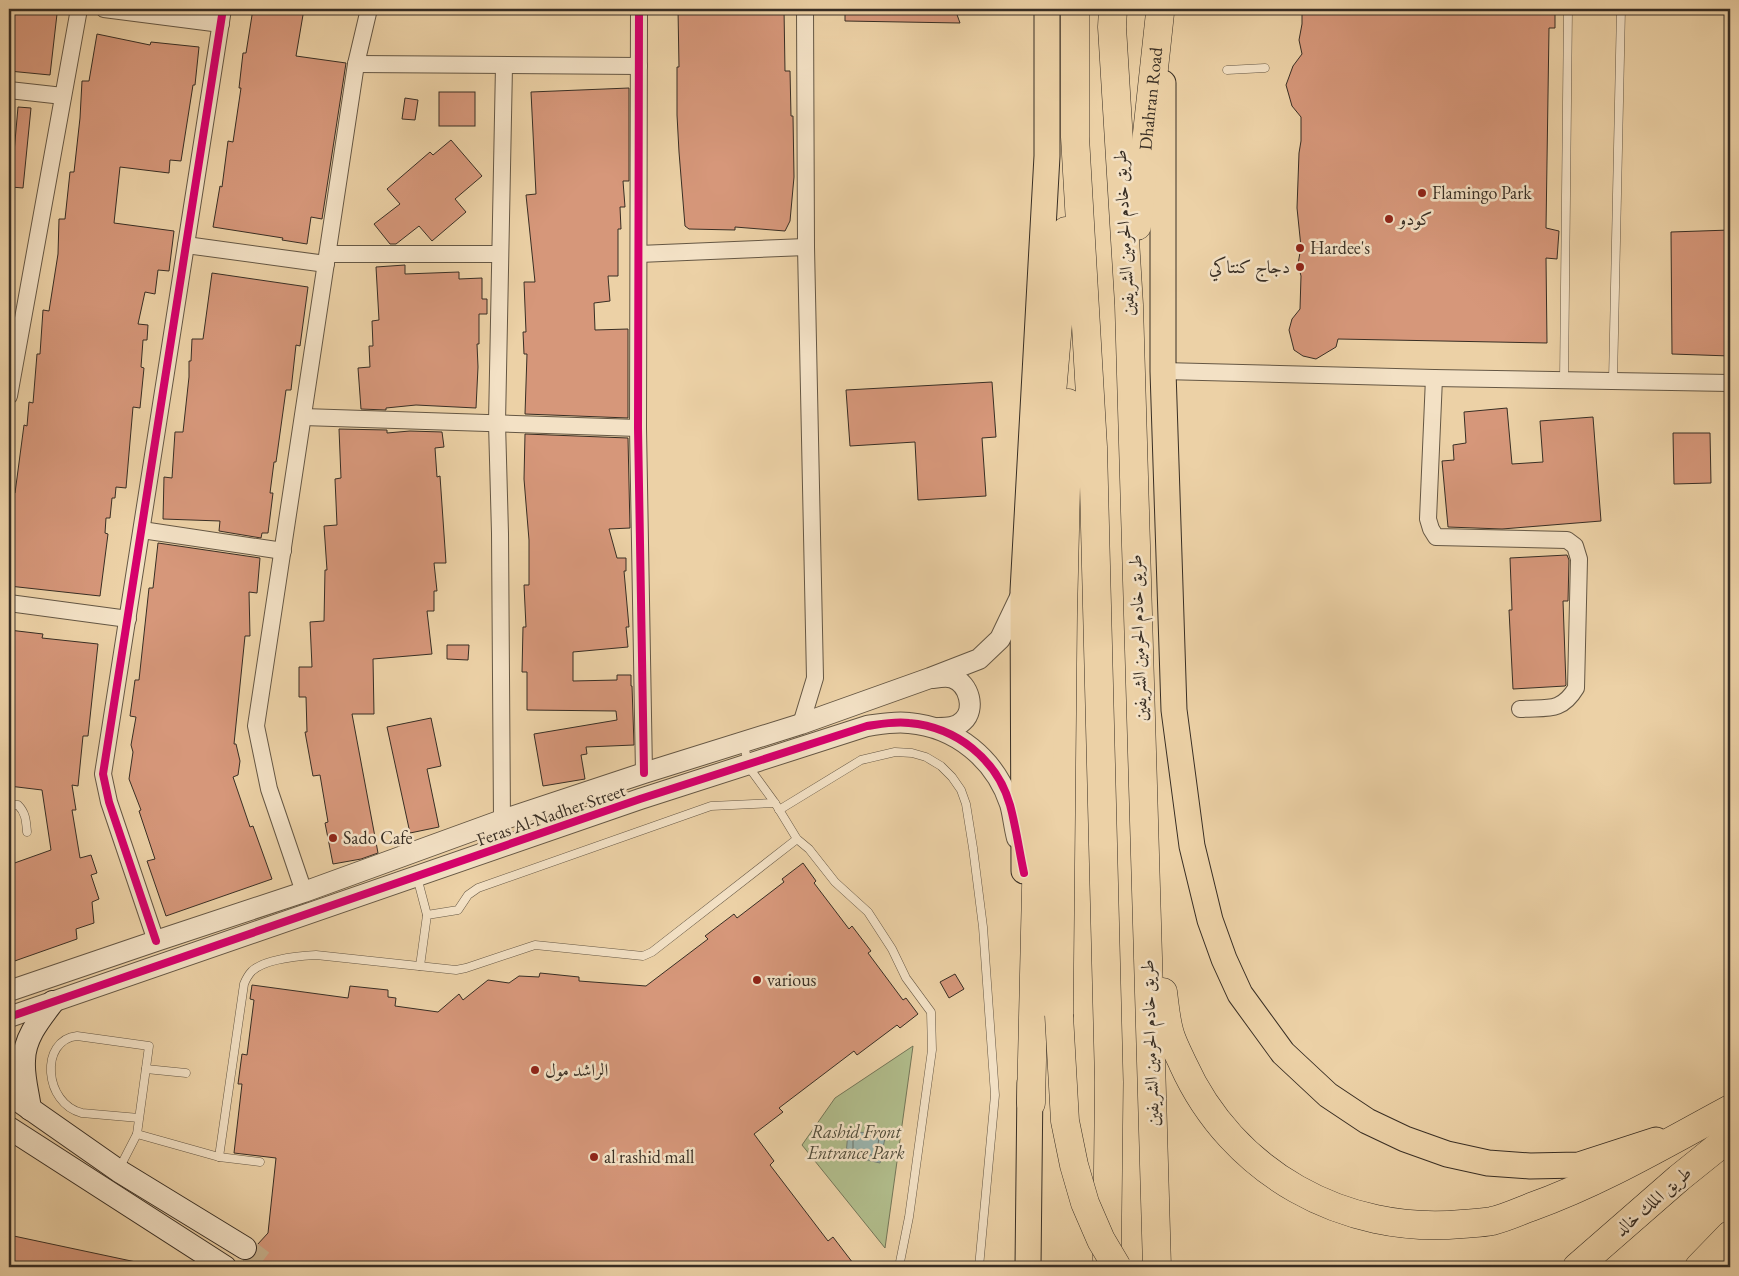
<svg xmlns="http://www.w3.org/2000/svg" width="1739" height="1276" font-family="'EB Garamond',Amiri,serif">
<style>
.green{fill:#b1bd8c;stroke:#747658}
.water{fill:#9ab5af;stroke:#737f77}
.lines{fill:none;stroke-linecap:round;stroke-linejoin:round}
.shore{stroke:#69726a;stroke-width:1}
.building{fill:#d6977a;stroke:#382e24}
.secondary-tunnel{stroke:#c8b08c;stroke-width:22;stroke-dasharray:22 11;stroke-linecap:butt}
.service-casing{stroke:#655744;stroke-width:9}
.minor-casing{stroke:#655744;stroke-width:18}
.tertiary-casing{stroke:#655744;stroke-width:22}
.secondary-casing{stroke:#382e24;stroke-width:24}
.primary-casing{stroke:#382e24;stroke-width:27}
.motorway-casing{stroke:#382e24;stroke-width:29}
.service{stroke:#f3e1c5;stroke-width:8}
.minor{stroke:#f3e1c5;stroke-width:16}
.tertiary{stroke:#f3e1c5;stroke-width:20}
.secondary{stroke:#f3e1c5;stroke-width:22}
.primary{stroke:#ecd1a6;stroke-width:25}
.motorway{stroke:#ecd1a6;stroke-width:28}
.motorway-bridge-casing{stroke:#382e24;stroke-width:29;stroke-linecap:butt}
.motorway-bridge{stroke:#ecd1a6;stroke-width:28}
.cycleway-casing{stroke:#f3e1c5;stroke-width:11}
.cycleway{stroke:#d6006c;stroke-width:8}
.poi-dot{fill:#8f2418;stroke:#f3e1c5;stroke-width:2}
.labels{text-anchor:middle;stroke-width:5;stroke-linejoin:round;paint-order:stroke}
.street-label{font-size:18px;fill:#382e24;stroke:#f3e1c5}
.poi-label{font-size:18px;fill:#382e24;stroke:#f3e1c5;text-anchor:start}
.park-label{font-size:18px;font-style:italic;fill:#504b39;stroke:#f3e1c5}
</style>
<rect width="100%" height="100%" fill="#ecd1a6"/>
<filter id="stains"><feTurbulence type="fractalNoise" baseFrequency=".004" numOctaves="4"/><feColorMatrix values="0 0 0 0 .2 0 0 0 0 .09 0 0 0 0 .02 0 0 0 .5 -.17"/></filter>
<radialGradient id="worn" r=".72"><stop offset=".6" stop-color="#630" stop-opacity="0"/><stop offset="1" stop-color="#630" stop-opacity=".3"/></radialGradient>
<path class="green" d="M 913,1046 L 885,1248 L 802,1145 L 835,1098 Z"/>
<path class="water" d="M 848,1132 L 886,1133 L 880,1163 L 846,1155 Z"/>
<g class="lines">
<path class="shore" d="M 854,1137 L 879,1138 L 876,1156 L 853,1151 L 853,1139 Z"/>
</g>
<g class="building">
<path d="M 9,9 L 57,14 L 50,75 L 9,71 Z"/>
<path d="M 253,9 L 304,9 L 296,56 L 346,63 L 322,219 L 311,217 L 307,244 L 282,240 L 283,238 L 213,227 L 220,186 L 222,187 L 228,141 L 233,142 L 241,88 L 239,88 L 243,53 L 246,53 Z"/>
<path d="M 678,9 L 784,9 L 785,71 L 790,71 L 791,116 L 793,116 L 794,177 L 790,221 L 785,231 L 735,227 L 735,230 L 689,229 L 685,226 L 679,152 L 677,115 L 677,67 L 679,67 Z"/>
<path d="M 845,9 L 955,9 L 960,23 L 845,21 Z"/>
<path d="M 1302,9 L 1555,9 L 1555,28 L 1549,28 L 1546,228 L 1559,231 L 1557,259 L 1546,258 L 1547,343 L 1338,339 L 1336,347 L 1316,359 L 1303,356 L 1294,350 L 1289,330 L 1292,319 L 1300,309 L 1301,276 L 1298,264 L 1301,247 L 1297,208 L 1299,153 L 1301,141 L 1301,117 L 1292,106 L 1286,85 L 1293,66 L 1302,54 L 1299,40 L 1302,24 Z"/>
<path d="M 97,34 L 150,45 L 151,42 L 199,47 L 195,85 L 193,85 L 181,161 L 170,160 L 169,173 L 120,167 L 114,223 L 174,231 L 169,271 L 158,270 L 155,294 L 145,292 L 138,324 L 148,325 L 147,340 L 143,340 L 141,367 L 144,368 L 140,408 L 133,407 L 126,488 L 116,487 L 115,498 L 112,498 L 110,518 L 106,518 L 105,533 L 108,534 L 100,596 L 9,586 L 10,492 L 15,493 L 24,425 L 27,426 L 29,402 L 33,403 L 37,354 L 40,354 L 43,310 L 49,311 L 58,254 L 59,219 L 65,219 L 70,172 L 74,172 L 80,118 L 82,81 L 89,81 Z"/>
<path d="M 629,88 L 629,181 L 623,181 L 625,207 L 620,207 L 621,229 L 618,229 L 618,276 L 608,276 L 610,301 L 594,303 L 595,330 L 628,329 L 628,418 L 525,414 L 527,354 L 524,354 L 523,332 L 526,332 L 524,282 L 535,282 L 526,195 L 536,194 L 531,92 Z"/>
<rect x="439" y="92" width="36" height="34"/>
<path d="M 405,98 L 418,100 L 415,120 L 402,119 Z"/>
<path d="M 18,107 L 31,108 L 23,188 L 11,187 Z"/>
<path d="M 451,140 L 482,176 L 455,199 L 466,212 L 432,241 L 419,226 L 396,244 L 390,244 L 374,224 L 400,204 L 387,189 L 430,152 L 433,155 Z"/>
<path d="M 1730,230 L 1730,356 L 1672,354 L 1671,232 Z"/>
<path d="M 405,265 L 405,274 L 459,272 L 459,279 L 482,278 L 482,299 L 487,299 L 487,314 L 479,314 L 479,344 L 477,344 L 478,367 L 476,408 L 416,405 L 386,408 L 386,410 L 361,409 L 358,368 L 370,367 L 369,346 L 373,346 L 372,321 L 379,320 L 376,267 Z"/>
<path d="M 212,273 L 308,287 L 300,346 L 296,345 L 291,390 L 286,390 L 276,462 L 274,462 L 270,493 L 273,493 L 268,533 L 262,533 L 261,538 L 219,531 L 220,521 L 163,519 L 164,477 L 172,478 L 175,432 L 183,432 L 189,377 L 189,361 L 191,361 L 192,339 L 203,339 Z"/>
<path d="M 992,382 L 996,437 L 982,438 L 986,496 L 918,500 L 915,442 L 850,446 L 846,390 Z"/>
<path d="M 1507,408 L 1512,464 L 1543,462 L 1540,421 L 1593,417 L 1601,521 L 1502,529 L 1448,527 L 1442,461 L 1454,460 L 1453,445 L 1466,443 L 1464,412 Z"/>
<path d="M 339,429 L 387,430 L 387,433 L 410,431 L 442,432 L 444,447 L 435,448 L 437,477 L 440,476 L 446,563 L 434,563 L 437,591 L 434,591 L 434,611 L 427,611 L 432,654 L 373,659 L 374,714 L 352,714 L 378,853 L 361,859 L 333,864 L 325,823 L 328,822 L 320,775 L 313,776 L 305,732 L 307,732 L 306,697 L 299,697 L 299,667 L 312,667 L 310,622 L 324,621 L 325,570 L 327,570 L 324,526 L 337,525 L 335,479 L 341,478 Z"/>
<path d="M 1673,433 L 1710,433 L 1711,483 L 1674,484 Z"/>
<path d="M 525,434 L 628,438 L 630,528 L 609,529 L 617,558 L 626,558 L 626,571 L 624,571 L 629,627 L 626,627 L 628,647 L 573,652 L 573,681 L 617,680 L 617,675 L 631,675 L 631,686 L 632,686 L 634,745 L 586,747 L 587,754 L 581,755 L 585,779 L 543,786 L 534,734 L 617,720 L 616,711 L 527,710 L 527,672 L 522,672 L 523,627 L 526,627 L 524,585 L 529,585 L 529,540 L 524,479 Z"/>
<path d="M 158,543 L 260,558 L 257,593 L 249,592 L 250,636 L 245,636 L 234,744 L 236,744 L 240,761 L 238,775 L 233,777 L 250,827 L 253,826 L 272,879 L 166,916 L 147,861 L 155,859 L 139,811 L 141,810 L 129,779 L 133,752 L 131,745 L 136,717 L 130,716 L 135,680 L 139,680 L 149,588 L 153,588 Z"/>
<path d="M 1567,555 L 1569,560 L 1568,601 L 1563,601 L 1566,685 L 1565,686 L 1513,689 L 1509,610 L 1512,610 L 1510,558 Z"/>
<path d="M 9,630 L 43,634 L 42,638 L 98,644 L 88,736 L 83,736 L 78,786 L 72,785 L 76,810 L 72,810 L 80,858 L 91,855 L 97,873 L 91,875 L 99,899 L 92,902 L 94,923 L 76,929 L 77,939 L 9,963 L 9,865 L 51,850 L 42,790 L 9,786 Z"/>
<path d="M 447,645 L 469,645 L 468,660 L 447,659 Z"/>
<path d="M 431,718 L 441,766 L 427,769 L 439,827 L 410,833 L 387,727 Z"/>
<path d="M 803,863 L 816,881 L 814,883 L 849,929 L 852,926 L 871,951 L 868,953 L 903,1000 L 906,998 L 918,1014 L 900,1028 L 897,1025 L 857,1055 L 854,1051 L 779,1108 L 783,1112 L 754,1134 L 774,1161 L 770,1165 L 828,1241 L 833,1237 L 856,1267 L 238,1267 L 243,1261 L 251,1260 L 256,1255 L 258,1249 L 257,1245 L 268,1233 L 276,1158 L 234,1153 L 242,1084 L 238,1084 L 242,1054 L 247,1055 L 254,1000 L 250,999 L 252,985 L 348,998 L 350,986 L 388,990 L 388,997 L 396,998 L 395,1006 L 438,1012 L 459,994 L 463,1000 L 488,980 L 509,983 L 519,976 L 539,977 L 540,973 L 579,977 L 579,981 L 646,986 L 708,939 L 705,936 L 734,914 L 737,918 L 784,882 L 782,879 Z"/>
<path d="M 955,974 L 964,989 L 949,998 L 940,982 Z"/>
<path d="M 9,1235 L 136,1262 L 135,1267 L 9,1267 Z"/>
</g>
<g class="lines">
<path class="secondary-tunnel" d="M 245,1248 L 270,1267"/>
<defs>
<g id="service">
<path d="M 1227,70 L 1265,68"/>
<path d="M 1613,380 L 1621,9"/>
<path d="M 1564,381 L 1568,9"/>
<path d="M 744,743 L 748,766 L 775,803 L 797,839 L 809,849 L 835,882 L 868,912 L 892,949 L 906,978 L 931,1012 L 932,1050 L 909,1217 L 899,1267"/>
<path d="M 9,805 L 18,805 C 26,813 26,821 27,832"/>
<path d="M 779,810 L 861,760 L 895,752 L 912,753 L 926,757 L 941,766 L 952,777 L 961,790 L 966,804 L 973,848 L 983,927 L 995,1095 L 979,1267"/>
<path d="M 417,877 L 427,915"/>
<path d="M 420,966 L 427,915 L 458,910 L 468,895 L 478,888 L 711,806 L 775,803"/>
<path d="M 146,1069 L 186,1073"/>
<path d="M 137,1134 L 149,1046 L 77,1036 C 39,1040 44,1104 82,1113 L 139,1118"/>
<path d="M 219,1157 L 244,984 C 246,979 248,975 252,971 C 265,959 299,956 316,955 L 456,970 L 466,968 L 535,945 L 643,956 L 652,952 L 797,839"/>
<path d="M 119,1169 L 137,1134 L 219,1157 L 260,1162"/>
</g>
<g id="minor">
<path d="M 104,9 L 221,24"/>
<path d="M 639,9 L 638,428 L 644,773"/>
<path d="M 356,64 L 639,66"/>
<path d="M 9,90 L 63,96"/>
<path d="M 186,245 L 326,264"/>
<path d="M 328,254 L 500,254"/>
<path d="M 639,254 L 806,247"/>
<path d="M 1163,371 L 1434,378 L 1730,383"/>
<path d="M 1434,378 L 1428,519 L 1431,529 L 1436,537 L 1567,540 L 1575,546 L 1579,559 L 1576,688 C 1561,713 1547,707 1520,709"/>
<path d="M 9,396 L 79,9"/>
<path d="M 303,417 L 638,428"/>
<path d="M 142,530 L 283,551"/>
<path d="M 9,603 L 128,619"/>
<path d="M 801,724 L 815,678 L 806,247 L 805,9"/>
<path d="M 502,820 L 500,533 L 497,423 L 504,66"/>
<path d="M 304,892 L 269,789 L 256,726 L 356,64 L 369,9"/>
<path d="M 156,941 L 109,802 L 103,774 L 223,9"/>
</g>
<g id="tertiary">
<path d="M 934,678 C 940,677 948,676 953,678 C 969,684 976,709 963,721 C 956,728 947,728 938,728"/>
<path d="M 9,991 L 156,941 L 304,892 L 502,820 L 644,773 L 801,724 L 930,678 L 979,659 L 1000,639 L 1022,593"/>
<path d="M 9,1017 L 640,799 L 867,726 C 881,724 895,721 909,723 C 956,727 995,759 1010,804 C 1013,814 1014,827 1017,838"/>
</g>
<g id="secondary">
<path d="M 9,1094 L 119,1171 L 245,1248"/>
<path d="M 30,1109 C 28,1093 23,1077 24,1061 C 24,1038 40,1019 53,1002"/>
<path d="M 9,1128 L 225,1267"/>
</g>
<g id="primary">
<path d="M 1163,83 L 1163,371 L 1174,710 L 1192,846 L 1210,920 L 1224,959 L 1240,994 L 1283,1053 L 1328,1095 L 1367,1121 L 1405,1139 L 1447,1154 L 1488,1163 L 1530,1166 L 1579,1165 L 1656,1140"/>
<path d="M 1024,871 L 1023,591 L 1047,156 L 1047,9"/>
<path d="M 1028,1267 L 1030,1083"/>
</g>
<g id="motorway">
<path d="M 1075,9 L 1075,137 L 1093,447 L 1109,1082 L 1107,1259"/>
<path d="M 1113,9 L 1112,27 L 1129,305 L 1157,1267"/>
<path id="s1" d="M 1137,226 L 1160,13"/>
<path d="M 1163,992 C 1165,1007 1166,1023 1171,1037 C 1174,1046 1179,1055 1183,1064 C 1232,1173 1344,1235 1462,1224 C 1472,1223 1482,1223 1492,1221 C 1505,1218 1518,1212 1531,1207 C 1601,1182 1665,1144 1730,1109"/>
<path d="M 1059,1015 L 1063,614 L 1068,403"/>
<path d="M 1031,1103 L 1046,463 L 1066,231"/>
<path d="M 1577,1267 L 1679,1178 L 1730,1137"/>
<path d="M 1699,1267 L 1730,1235"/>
</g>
</defs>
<use href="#service" class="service-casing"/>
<use href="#minor" class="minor-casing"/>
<use href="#tertiary" class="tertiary-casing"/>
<use href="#secondary" class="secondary-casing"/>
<use href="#primary" class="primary-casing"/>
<use href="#motorway" class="motorway-casing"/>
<use href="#service" class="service"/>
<use href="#minor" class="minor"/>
<use href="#tertiary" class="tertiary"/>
<use href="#secondary" class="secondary"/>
<use href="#primary" class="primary"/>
<use href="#motorway" class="motorway"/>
<defs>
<path id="motorway-bridge" d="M 1059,1015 L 1065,1121 L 1074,1165 L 1085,1203 L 1101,1240 L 1117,1267"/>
</defs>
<use href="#motorway-bridge" class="motorway-bridge-casing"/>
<use href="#motorway-bridge" class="motorway-bridge"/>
<defs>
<g id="cycleway">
<path d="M 639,9 L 638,428 L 644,773"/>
<path d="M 156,941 L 109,802 L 103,774 L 223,9"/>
<path d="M 9,1017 L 640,799 L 867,726 C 881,724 895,721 909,723 C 956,727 997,759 1010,805 C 1016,827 1019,850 1024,873"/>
</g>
</defs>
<use href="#cycleway" class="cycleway-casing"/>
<use href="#cycleway" class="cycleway"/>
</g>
<g class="poi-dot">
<circle cx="1422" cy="193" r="5"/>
<circle cx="1389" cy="219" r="5"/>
<circle cx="1300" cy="248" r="5"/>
<circle cx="1300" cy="267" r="5"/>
<circle cx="333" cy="838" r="5"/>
<circle cx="757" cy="980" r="5"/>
<circle cx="535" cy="1070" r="5"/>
<circle cx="594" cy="1157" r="5"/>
</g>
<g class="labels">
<g class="street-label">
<text dy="6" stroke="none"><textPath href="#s1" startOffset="128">Dhahran Road</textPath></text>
<text transform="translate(1124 233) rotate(-93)" y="6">طريق خادم الحرمين الشريفين</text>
<text transform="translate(1138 638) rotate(-92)" y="6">طريق خادم الحرمين الشريفين</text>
<text transform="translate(551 815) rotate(-19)" y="6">Feras Al-Nadher Street</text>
<text transform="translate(1150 1043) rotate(-92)" y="6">طريق خادم الحرمين الشريفين</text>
<text transform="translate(1653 1201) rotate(-41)" y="6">طريق الملك خالد</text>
</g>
<g class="poi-label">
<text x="1432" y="199">Flamingo Park</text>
<text x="1399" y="225">كودو</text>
<text x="1310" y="254">Hardee's</text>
<text x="1290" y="273" text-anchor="end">دجاج كنتاكي</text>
<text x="343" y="844">Sado Cafe</text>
<text x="767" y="986">various</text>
<text x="545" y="1076">الراشد مول</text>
<text x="604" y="1163">al rashid mall</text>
</g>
<g class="park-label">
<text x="856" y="1138">Rashid Front<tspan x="856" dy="21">Entrance Park</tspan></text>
</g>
</g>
<rect width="1739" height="1276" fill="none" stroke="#ecd1a6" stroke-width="30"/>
<rect x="10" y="10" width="1719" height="1256" fill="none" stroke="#382e24" stroke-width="2.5"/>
<rect x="15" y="15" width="1709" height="1246" fill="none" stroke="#382e24"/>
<rect width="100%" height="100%" filter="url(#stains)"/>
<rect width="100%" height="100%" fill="url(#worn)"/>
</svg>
